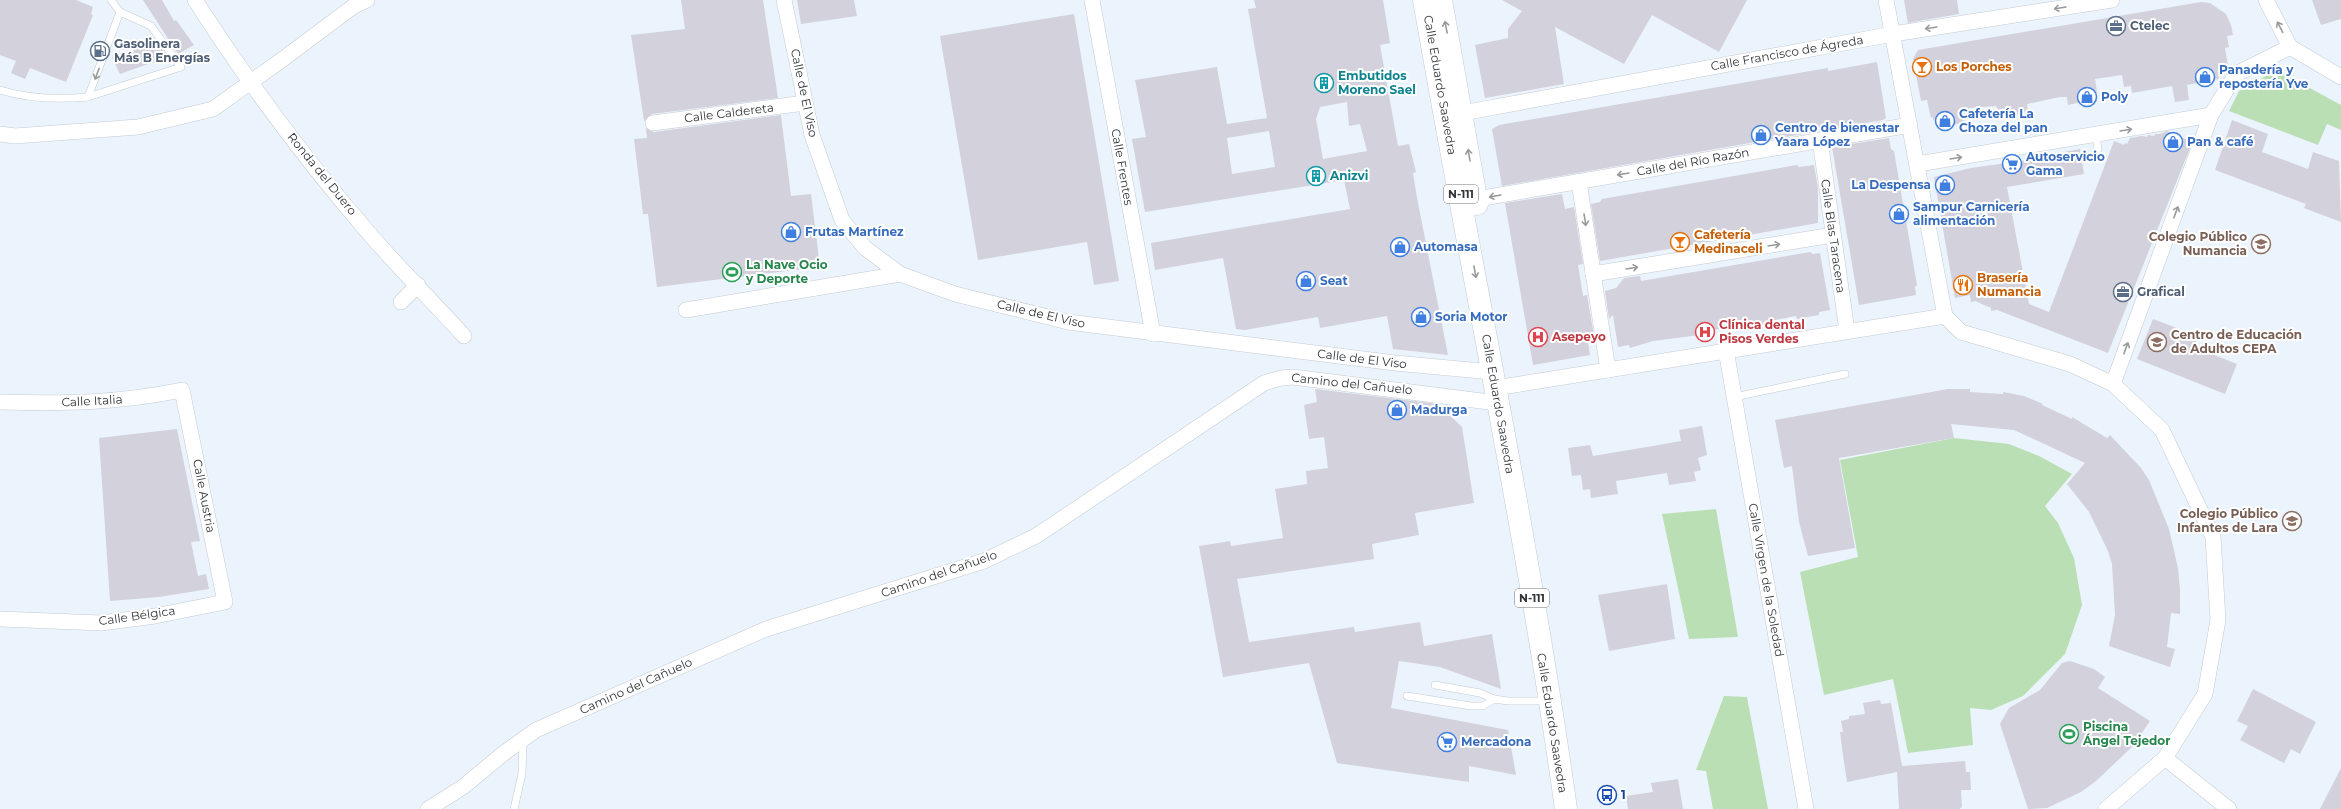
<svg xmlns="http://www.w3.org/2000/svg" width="2341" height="809" font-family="Montserrat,sans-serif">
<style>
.green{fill:#badfb5}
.building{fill:#d3d1db;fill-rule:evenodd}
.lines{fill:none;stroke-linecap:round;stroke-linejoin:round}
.lane-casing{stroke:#c3cbd2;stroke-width:8}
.street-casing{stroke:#c3cbd2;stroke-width:16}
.primary-casing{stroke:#c3cbd2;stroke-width:23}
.lane{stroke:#fff;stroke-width:7}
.street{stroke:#fff;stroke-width:15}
.primary{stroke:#fff;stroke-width:22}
.oneway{stroke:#989a9c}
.labels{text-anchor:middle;stroke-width:4;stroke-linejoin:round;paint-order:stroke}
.shield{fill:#fff;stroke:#707274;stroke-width:1}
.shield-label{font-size:11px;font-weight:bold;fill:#323538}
.service-label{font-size:12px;font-weight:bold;fill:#4e5e75;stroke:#fff;text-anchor:start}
.street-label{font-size:12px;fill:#323538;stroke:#fff}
.food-label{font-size:12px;font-weight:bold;fill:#c56008;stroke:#fff;text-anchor:start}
.shop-label{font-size:12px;font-weight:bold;fill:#366cbe;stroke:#fff;text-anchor:start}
.culture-label{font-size:12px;font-weight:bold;fill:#0d838f;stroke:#fff;text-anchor:start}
.education-label{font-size:12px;font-weight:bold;fill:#785e54;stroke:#fff;text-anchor:end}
.leisure-label{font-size:12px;font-weight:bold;fill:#27864d;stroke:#fff;text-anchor:start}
.health-label{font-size:12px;font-weight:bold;fill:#be3a42;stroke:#fff;text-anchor:start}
.transit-label{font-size:12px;font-weight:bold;fill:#164399;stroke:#fff;text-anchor:start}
</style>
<rect width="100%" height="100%" fill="#ebf4fc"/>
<g class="green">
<path d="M 2277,70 L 2341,105 L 2341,130 L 2327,124 L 2318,145 L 2229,111 L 2239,91 Z"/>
<path d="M 1954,438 L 2009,444 L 2039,456 L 2072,474 L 2045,506 L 2058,523 L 2074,558 L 2082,605 L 2065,654 L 2023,696 L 1991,710 L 1970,708 L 1973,745 L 1908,753 L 1893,679 L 1824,695 L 1800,572 L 1858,557 L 1840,460 Z"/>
<path d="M 1716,509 L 1738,637 L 1689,639 L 1662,514 Z"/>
<path d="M 1724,696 L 1747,697 L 1768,809 L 1713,809 L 1706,771 L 1696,770 Z"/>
</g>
<g class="building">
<path d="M 0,0 L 76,0 L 93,7 L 91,14 L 93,15 L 66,82 L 30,68 L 25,79 L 11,73 L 16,61 L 0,55 Z"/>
<path d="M 143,0 L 162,0 L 174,21 L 176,20 L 194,45 L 178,54 Z"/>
<path d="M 681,0 L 763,0 L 778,98 L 652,114 L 644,121 L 631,35 L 685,29 Z"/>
<path d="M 797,0 L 854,0 L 857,16 L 801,24 Z"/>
<path d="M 1254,0 L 1383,0 L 1390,43 L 1380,45 L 1398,146 L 1409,144 L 1416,172 L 1413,173 L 1417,198 L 1448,355 L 1393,349 L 1387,316 L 1320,328 L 1318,317 L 1245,330 L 1236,329 L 1223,258 L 1155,270 L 1151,243 L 1350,209 L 1344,180 L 1145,212 L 1132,139 L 1146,137 L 1135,80 L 1217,67 L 1227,124 L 1267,118 L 1248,9 L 1256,8 ZM 1347,102 L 1349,126 L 1360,124 L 1367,151 L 1323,159 L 1316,119 L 1320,107 ZM 1269,131 L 1275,167 L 1232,174 L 1227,138 Z"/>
<path d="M 1502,0 L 1747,0 L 1719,52 L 1652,15 L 1624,64 L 1555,27 L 1564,84 L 1485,98 L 1475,45 L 1508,38 L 1508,29 L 1522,11 Z"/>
<path d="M 1904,0 L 1957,0 L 1959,14 L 1908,23 Z"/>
<path d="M 2312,0 L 2341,0 L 2341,19 L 2321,25 Z"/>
<path d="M 2201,2 L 2210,3 L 2226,14 L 2231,25 L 2233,35 L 2227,36 L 2229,47 L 2225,48 L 2228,66 L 2224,66 L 2223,73 L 2218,74 L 2219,79 L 2187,85 L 2189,100 L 2175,102 L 2172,86 L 2132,93 L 2131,86 L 2124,87 L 2122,75 L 2095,79 L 2097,92 L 2091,95 L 2092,100 L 2068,105 L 2067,97 L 2060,97 L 2027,104 L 2028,112 L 2004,116 L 2003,112 L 2000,112 L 1996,106 L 1969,108 L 1970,114 L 1963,115 L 1964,123 L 1940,127 L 1939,119 L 1933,120 L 1933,117 L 1931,118 L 1927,100 L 1921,101 L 1913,59 L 1918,50 Z"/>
<path d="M 1074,14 L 1119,281 L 1094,285 L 1087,242 L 978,260 L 940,36 Z"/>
<path d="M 156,42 L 168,57 L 120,74 L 112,57 Z"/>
<path d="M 1877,62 L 1886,118 L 1883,120 L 1502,186 L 1492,129 L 1499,125 L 1787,75 L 1828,68 L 1828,71 Z"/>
<path d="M 781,115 L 791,196 L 811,194 L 820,267 L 657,287 L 648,214 L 643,214 L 634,139 L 647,138 L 646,128 L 654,132 Z"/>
<path d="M 2232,120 L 2268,134 L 2262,152 L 2308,169 L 2313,152 L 2339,161 L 2341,222 L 2304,208 L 2306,204 L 2215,170 Z"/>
<path d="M 2167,131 L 2190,141 L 2190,148 L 2108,353 L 1997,310 L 1991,311 L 1991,308 L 1975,301 L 1971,302 L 1970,295 L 1955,298 L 1934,177 L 1971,168 L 2065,155 L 2064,152 L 2080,149 L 2084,174 L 2007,187 L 2029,304 L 2049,312 L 2114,141 L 2124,145 L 2125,143 L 2127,144 L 2130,138 L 2142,136 L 2147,137 L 2148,135 L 2154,136 L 2155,134 L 2160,134 Z"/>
<path d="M 1889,138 L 1891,149 L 1894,151 L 1917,285 L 1915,287 L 1916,295 L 1859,305 L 1832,147 Z"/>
<path d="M 1797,165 L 1799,167 L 1814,165 L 1818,188 L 1818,223 L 1600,261 L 1591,204 L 1600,202 L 1602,199 Z"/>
<path d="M 1562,194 L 1565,209 L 1574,207 L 1583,264 L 1578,265 L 1583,296 L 1587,295 L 1594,336 L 1588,342 L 1590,355 L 1533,365 L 1505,203 Z"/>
<path d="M 1810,252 L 1813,254 L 1820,253 L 1830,310 L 1819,312 L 1819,315 L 1797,319 L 1796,316 L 1764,322 L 1764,325 L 1741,328 L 1740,325 L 1708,331 L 1708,334 L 1653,341 L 1630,348 L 1629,345 L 1618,347 L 1613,315 L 1609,319 L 1605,291 L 1616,288 L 1624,278 L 1640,276 L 1641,281 Z"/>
<path d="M 2153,319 L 2198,336 L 2194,347 L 2237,364 L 2225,394 L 2137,359 Z"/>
<path d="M 1315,389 L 1438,404 L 1462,427 L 1474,503 L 1415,513 L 1419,535 L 1372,544 L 1374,559 L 1237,579 L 1249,642 L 1354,627 L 1355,632 L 1420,622 L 1424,646 L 1492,634 L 1501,689 L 1440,667 L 1399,661 L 1391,708 L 1508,730 L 1516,775 L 1469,766 L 1469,782 L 1337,763 L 1309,663 L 1223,677 L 1199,546 L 1230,541 L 1231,546 L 1283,538 L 1275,489 L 1307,484 L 1306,471 L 1328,468 L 1324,437 L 1309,439 L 1304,405 L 1317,402 Z"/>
<path d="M 1948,389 L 1970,389 L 1970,392 L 2003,394 L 2003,392 L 2024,396 L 2043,404 L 2042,405 L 2072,419 L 2072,417 L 2107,438 L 2110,435 L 2141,468 L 2149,480 L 2169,529 L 2178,568 L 2180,589 L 2180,614 L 2171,613 L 2167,647 L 2175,649 L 2170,667 L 2109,646 L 2115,615 L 2112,564 L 2108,551 L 2089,512 L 2067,484 L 2085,463 L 2014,430 L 1951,424 L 1954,438 L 1839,458 L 1855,548 L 1808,556 L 1799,522 L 1792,466 L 1784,468 L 1775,420 Z"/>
<path d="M 1702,426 L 1707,455 L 1698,458 L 1701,470 L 1694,472 L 1696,481 L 1669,485 L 1667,473 L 1616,481 L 1618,494 L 1591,498 L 1590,489 L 1583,490 L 1581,475 L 1572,476 L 1568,448 L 1590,445 L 1593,456 L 1653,446 L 1681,441 L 1679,430 Z"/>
<path d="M 177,429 L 200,541 L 191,542 L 198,576 L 206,574 L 209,589 L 159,597 L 110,601 L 99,438 Z"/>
<path d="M 1667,584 L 1675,639 L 1609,651 L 1598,595 Z"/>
<path d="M 2070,661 L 2094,669 L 2105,677 L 2098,688 L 2150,721 L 2133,746 L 2096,781 L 2081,792 L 2047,808 L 2028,809 L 2000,724 L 2009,708 L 2040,690 L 2062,663 Z"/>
<path d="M 2253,689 L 2316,722 L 2300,754 L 2291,749 L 2284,763 L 2240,740 L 2248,726 L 2237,721 Z"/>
<path d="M 1880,700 L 1881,704 L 1891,703 L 1902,766 L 1965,761 L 1966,772 L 1970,772 L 1971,790 L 1961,790 L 1962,807 L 1959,809 L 1899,809 L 1897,772 L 1847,782 L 1843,755 L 1840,732 L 1843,732 L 1841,721 L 1849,719 L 1849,716 L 1865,714 L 1863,703 Z"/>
<path d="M 2341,768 L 2341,809 L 2320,809 Z"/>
<path d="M 1678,779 L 1683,809 L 1628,809 L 1626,796 L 1653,792 L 1651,783 Z"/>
</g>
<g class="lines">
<defs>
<g id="lane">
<path d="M 0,90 C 30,99 57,100 88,97 L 120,12 L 111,0"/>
<path d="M 88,97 L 181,67 L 151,26 L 120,12"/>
<path d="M 2096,135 L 2098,149"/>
<path d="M 1734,397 L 1845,374"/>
<path d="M 1435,685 L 1480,693 L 1494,699"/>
<path d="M 1407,696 L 1471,706 L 1483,706 L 1494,699 L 1508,701 L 1548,701"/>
<path d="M 514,809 L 522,774 L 523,739"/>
</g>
<g id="street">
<path d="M 195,0 C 248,83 308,163 373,238 C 402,271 434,303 464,336"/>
<path d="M 784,0 L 812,135 L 842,220 L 865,248 L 900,274 L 955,294 L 1068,322 L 1395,363 L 1492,372"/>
<path d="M 1092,0 L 1153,334"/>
<path d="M 1886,0 L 1945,316 L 1961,332 L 2070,364 L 2113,384 L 2162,430 L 2213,537 L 2218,620 L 2205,694 L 2165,758 L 2106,809"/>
<path d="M 2266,0 L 2290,47 L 2341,77"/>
<path d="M 1462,113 L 1893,34 L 2112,0"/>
<path d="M 653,123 L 805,103"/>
<path d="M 0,134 L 15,136 L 138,127 L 213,109 L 283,59 L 354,6 L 367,0"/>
<path d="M 1820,140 L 1847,331"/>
<path d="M 1918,164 L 2211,115"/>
<path d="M 1579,182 L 1608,370"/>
<path d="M 1477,199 L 1910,125"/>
<path d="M 1593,274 L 1833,235"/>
<path d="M 401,302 L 418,285"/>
<path d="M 686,310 L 900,274"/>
<path d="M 1726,350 L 1806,809"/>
<path d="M 2113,384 L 2211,115 L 2236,74 L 2290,47"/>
<path d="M 1508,386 L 1945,316"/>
<path d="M 0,402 C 64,404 119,403 182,390 L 225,602 L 155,616 L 101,623 L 0,619"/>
<path d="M 2165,758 L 2229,809"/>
<path d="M 428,809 L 463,787 L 504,753 L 536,730 L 766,629 L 984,561 L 1036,536 L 1264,383 L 1281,378 L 1293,377 L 1497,403"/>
</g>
<g id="primary">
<path d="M 1424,0 C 1471,270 1528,538 1566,809"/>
<path d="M 1441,0 L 1477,204"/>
</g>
</defs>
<use href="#lane" class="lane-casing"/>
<use href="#street" class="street-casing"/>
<use href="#primary" class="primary-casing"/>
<use href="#lane" class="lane"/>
<use href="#street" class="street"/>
<use href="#primary" class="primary"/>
</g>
<defs><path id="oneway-shaft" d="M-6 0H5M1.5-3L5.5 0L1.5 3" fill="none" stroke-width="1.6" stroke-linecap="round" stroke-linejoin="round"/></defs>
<g class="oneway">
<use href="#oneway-shaft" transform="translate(2060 8) rotate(171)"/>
<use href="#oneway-shaft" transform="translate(1446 27) rotate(-101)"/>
<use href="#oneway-shaft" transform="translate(2280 27) rotate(-117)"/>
<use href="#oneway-shaft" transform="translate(1931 28) rotate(171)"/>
<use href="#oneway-shaft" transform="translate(97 74) rotate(111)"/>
<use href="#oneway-shaft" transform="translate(2126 130) rotate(-9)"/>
<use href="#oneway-shaft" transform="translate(1469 155) rotate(-100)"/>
<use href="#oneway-shaft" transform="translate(1956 158) rotate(-9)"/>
<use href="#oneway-shaft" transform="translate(1623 174) rotate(170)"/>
<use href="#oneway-shaft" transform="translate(1495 196) rotate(170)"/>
<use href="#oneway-shaft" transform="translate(2176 212) rotate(-70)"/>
<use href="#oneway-shaft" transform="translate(1585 220) rotate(81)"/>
<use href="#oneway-shaft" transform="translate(1774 245) rotate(-9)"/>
<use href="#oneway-shaft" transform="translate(1632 268) rotate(-9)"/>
<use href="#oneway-shaft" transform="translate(1475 272) rotate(80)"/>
<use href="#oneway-shaft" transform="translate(2126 348) rotate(-70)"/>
</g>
<defs>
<symbol id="office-ring" viewBox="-11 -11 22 22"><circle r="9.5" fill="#fff" stroke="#5c6f8a" stroke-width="1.5"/><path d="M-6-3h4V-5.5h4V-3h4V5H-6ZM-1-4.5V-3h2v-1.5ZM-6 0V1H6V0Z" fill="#5c6f8a"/></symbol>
<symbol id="fuel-ring" viewBox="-11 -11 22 22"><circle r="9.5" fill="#fff" stroke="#5c6f8a" stroke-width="1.5"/><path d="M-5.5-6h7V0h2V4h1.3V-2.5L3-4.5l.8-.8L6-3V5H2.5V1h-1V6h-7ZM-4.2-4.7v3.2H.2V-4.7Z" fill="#5c6f8a"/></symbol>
<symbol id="bar-ring" viewBox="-11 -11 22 22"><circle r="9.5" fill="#fff" stroke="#e8710a" stroke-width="1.5"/><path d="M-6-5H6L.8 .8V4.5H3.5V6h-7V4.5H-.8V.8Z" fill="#e8710a"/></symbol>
<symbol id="shop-ring" viewBox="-11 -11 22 22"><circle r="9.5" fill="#fff" stroke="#3f7fe0" stroke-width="1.5"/><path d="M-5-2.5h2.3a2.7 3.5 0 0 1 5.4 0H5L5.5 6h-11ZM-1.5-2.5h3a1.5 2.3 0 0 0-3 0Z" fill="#3f7fe0"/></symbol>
<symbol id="building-ring" viewBox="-11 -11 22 22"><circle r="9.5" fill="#fff" stroke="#0f9aa8" stroke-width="1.5"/><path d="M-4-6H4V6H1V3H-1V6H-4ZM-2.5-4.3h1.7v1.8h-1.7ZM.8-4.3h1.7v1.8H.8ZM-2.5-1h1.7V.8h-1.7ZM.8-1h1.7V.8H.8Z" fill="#0f9aa8"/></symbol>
<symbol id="supermarket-ring" viewBox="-11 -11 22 22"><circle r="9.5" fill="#fff" stroke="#3f7fe0" stroke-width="1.5"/><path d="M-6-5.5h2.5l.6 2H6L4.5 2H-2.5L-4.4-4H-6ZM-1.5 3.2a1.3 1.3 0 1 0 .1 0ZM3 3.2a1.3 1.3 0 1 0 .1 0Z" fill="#3f7fe0"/></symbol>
<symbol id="school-ring" viewBox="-11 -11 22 22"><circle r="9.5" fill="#fff" stroke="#8d6e63" stroke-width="1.5"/><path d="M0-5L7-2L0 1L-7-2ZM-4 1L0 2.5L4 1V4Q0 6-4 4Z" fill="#8d6e63"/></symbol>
<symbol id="stadium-ring" viewBox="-11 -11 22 22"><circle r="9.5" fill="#fff" stroke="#2e9e5b" stroke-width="1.5"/><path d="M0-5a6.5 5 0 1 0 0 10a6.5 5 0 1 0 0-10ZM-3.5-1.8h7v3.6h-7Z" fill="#2e9e5b"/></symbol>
<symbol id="restaurant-ring" viewBox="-11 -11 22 22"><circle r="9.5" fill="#fff" stroke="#e8710a" stroke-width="1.5"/><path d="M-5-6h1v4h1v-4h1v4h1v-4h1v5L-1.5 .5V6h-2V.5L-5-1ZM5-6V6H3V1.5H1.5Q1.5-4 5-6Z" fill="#e8710a"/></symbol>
<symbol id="hospital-ring" viewBox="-11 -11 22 22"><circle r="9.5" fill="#fff" stroke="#e0444e" stroke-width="1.5"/><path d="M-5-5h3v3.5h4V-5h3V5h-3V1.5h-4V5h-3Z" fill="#e0444e"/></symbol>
<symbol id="bus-ring" viewBox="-11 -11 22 22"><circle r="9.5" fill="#fff" stroke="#1a4fb4" stroke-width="1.5"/><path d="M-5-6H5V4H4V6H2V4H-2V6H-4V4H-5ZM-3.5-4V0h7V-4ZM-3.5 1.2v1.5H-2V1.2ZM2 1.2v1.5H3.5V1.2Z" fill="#1a4fb4"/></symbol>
</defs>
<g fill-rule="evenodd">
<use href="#office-ring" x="2105" y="15" width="22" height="22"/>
<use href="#fuel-ring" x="89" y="40" width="22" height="22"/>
<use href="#bar-ring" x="1911" y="56" width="22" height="22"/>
<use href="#shop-ring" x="2194" y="66" width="22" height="22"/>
<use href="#building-ring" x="1313" y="72" width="22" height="22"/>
<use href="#shop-ring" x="2076" y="86" width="22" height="22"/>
<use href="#shop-ring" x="1934" y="110" width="22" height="22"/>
<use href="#shop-ring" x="1750" y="124" width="22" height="22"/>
<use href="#shop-ring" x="2162" y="131" width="22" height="22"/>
<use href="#supermarket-ring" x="2001" y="153" width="22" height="22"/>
<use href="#building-ring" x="1305" y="165" width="22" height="22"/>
<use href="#shop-ring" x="1934" y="174" width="22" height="22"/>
<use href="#shop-ring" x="1888" y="203" width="22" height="22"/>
<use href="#shop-ring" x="780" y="221" width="22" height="22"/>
<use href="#bar-ring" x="1669" y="231" width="22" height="22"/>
<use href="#school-ring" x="2250" y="233" width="22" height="22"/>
<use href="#shop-ring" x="1389" y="236" width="22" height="22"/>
<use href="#stadium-ring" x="721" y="261" width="22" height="22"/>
<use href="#shop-ring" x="1295" y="270" width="22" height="22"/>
<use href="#restaurant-ring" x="1952" y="274" width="22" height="22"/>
<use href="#office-ring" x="2112" y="281" width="22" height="22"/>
<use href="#shop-ring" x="1410" y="306" width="22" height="22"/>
<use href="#hospital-ring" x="1694" y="321" width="22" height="22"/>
<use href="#hospital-ring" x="1527" y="326" width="22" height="22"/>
<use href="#school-ring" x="2146" y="331" width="22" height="22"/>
<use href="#shop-ring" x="1386" y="399" width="22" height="22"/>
<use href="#school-ring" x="2281" y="510" width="22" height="22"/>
<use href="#stadium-ring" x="2058" y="723" width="22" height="22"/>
<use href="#supermarket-ring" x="1436" y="731" width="22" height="22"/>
<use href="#bus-ring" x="1596" y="784" width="22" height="22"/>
</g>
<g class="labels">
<g class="shield">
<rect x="1444" y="185" width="34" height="18" rx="3"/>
<rect x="1515" y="589" width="34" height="18" rx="3"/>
</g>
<g class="shield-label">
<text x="1461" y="198">N-111</text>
<text x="1532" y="602">N-111</text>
</g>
<g class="service-label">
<text x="2130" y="30">Ctelec</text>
<text x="114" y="48">Gasolinera<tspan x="114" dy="14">Más B Energías</tspan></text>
<text x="2137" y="296">Grafical</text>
</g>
<g class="street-label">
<text transform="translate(1787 53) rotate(-10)" y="4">Calle Francisco de Ágreda</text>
<text transform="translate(1440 85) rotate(80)" y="4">Calle Eduardo Saavedra</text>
<text transform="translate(804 93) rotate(78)" y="4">Calle de El Viso</text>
<text transform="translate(729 113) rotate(-7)" y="4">Calle Caldereta</text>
<text transform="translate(1693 162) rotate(-10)" y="4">Calle del Río Razón</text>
<text transform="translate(1122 167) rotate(80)" y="4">Calle Frentes</text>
<text transform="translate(322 174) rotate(51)" y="4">Ronda del Duero</text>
<text transform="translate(1833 236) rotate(82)" y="4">Calle Blas Taracena</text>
<text transform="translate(1041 314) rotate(13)" y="4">Calle de El Viso</text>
<text transform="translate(1362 359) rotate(7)" y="4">Calle de El Viso</text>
<text transform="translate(1352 384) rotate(6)" y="4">Camino del Cañuelo</text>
<text transform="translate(92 401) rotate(-3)" y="4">Calle Italia</text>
<text transform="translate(1498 404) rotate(80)" y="4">Calle Eduardo Saavedra</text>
<text transform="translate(204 496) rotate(79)" y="4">Calle Austria</text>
<text transform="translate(939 574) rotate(-19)" y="4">Camino del Cañuelo</text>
<text transform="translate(1766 580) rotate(80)" y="4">Calle Virgen de la Soledad</text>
<text transform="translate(137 616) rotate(-8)" y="4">Calle Bélgica</text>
<text transform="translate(636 686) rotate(-24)" y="4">Camino del Cañuelo</text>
<text transform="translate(1552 723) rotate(81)" y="4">Calle Eduardo Saavedra</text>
</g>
<g class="food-label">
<text x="1936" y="71">Los Porches</text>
<text x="1694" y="239">Cafetería<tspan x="1694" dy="14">Medinaceli</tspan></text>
<text x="1977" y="282">Brasería<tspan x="1977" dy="14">Numancia</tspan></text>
</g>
<g class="shop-label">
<text x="2219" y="74">Panadería y<tspan x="2219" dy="14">repostería Yve</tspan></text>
<text x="2101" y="101">Poly</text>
<text x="1959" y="118">Cafetería La<tspan x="1959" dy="14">Choza del pan</tspan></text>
<text x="1775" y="132">Centro de bienestar<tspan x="1775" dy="14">Yaara López</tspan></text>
<text x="2187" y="146">Pan &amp; café</text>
<text x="2026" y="161">Autoservicio<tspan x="2026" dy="14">Gama</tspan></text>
<text x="1931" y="189" text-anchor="end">La Despensa</text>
<text x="1913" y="211">Sampur Carnicería<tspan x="1913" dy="14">alimentación</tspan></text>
<text x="805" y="236">Frutas Martínez</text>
<text x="1414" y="251">Automasa</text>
<text x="1320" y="285">Seat</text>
<text x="1435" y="321">Soria Motor</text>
<text x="1411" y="414">Madurga</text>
<text x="1461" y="746">Mercadona</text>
</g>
<g class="culture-label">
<text x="1338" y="80">Embutidos<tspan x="1338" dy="14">Moreno Sael</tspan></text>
<text x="1330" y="180">Anizvi</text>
</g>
<g class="education-label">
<text x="2247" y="241">Colegio Público<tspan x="2247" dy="14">Numancia</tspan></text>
<text x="2171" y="339" text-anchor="start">Centro de Educación<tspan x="2171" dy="14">de Adultos CEPA</tspan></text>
<text x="2278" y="518">Colegio Público<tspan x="2278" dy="14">Infantes de Lara</tspan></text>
</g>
<g class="leisure-label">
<text x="746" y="269">La Nave Ocio<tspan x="746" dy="14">y Deporte</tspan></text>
<text x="2083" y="731">Piscina<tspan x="2083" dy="14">Ángel Tejedor</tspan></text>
</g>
<g class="health-label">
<text x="1719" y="329">Clínica dental<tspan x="1719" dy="14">Pisos Verdes</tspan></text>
<text x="1552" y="341">Asepeyo</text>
</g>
<g class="transit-label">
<text x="1621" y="799">1</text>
</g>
</g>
</svg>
